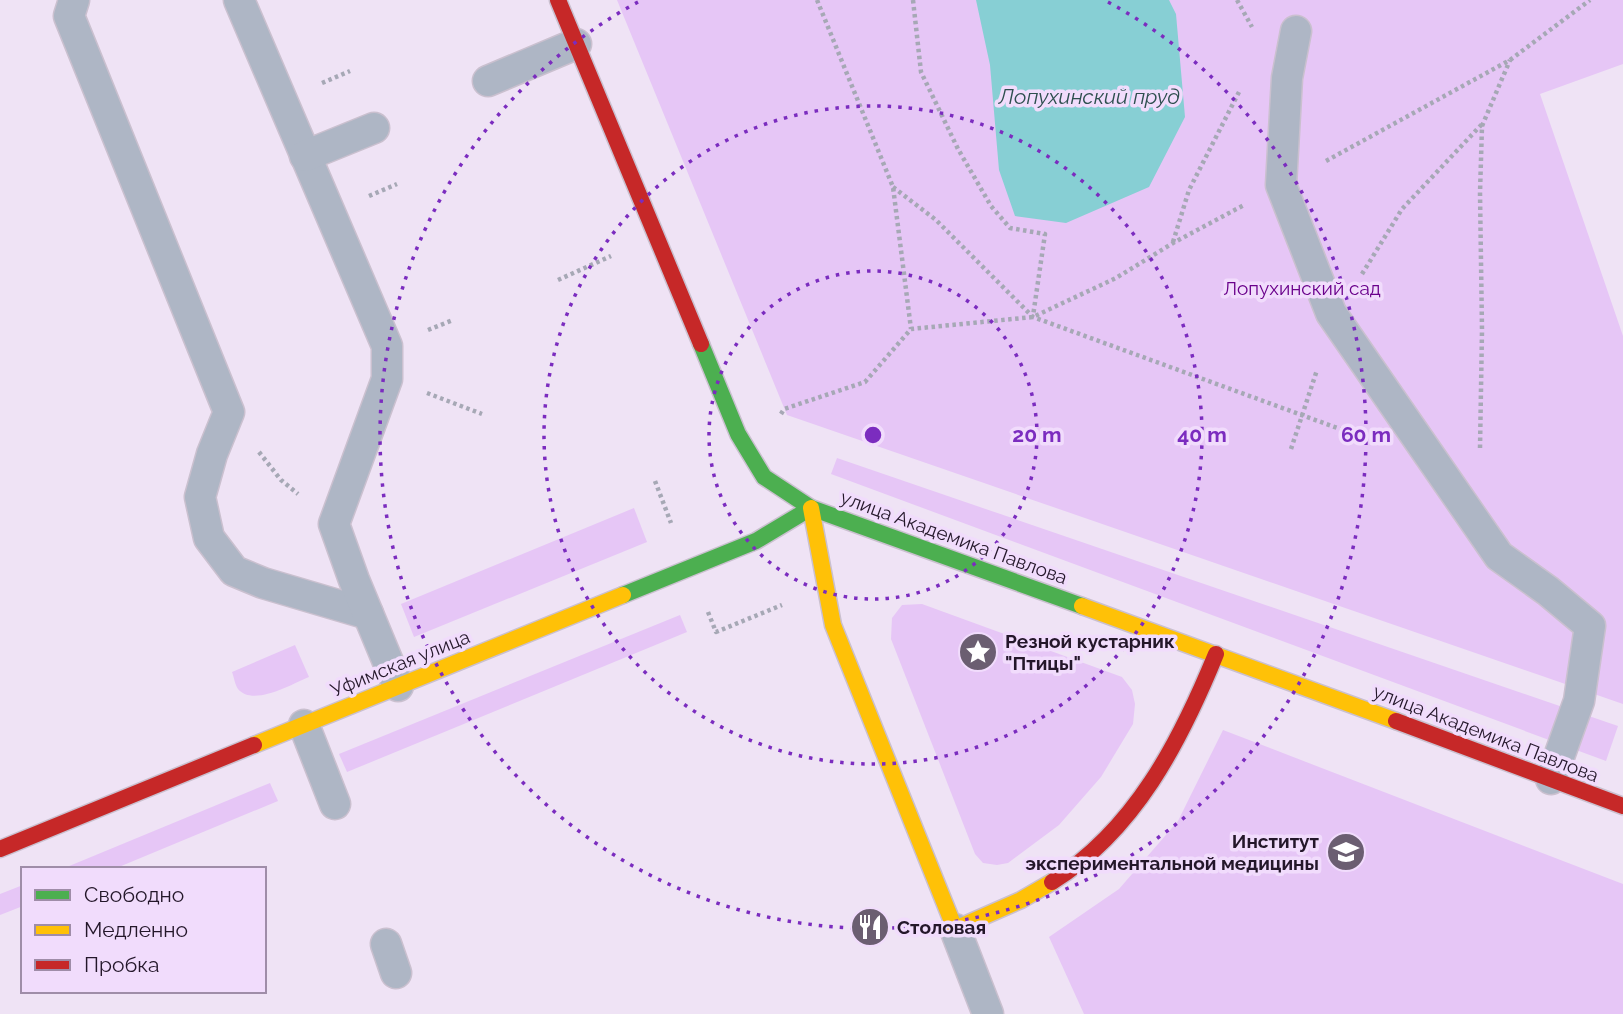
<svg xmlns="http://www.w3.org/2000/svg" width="1623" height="1014" font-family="Raleway,sans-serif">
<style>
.green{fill:#e6c6f6}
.water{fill:#87cfd4}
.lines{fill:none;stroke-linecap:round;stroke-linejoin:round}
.lane-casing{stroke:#cac0cf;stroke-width:33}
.fast-casing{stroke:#cac0cf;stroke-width:19}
.slow-casing{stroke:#cac0cf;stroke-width:19}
.jam-casing{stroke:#cac0cf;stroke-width:19}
.path{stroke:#a6a8b5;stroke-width:4.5;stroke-dasharray:3.5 3.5;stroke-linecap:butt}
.lane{stroke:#aeb6c5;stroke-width:30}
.fast{stroke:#4caf50;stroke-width:16}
.slow{stroke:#ffc107;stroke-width:16}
.jam{stroke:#c62828;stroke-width:16}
.ring{fill:none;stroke:#7b2cbf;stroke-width:3.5;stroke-dasharray:3.5 7}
.labels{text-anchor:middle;stroke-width:7;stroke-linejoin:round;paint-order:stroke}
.park-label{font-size:19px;fill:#6a008b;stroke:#f1dcfc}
.street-label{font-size:19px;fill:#24172a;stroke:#f1dcfc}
.poi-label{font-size:19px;font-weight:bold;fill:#24172a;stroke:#f1dcfc;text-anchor:start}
.water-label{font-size:21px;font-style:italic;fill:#2e4f4f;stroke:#f1dcfc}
.centre{fill:#7b2cbf;stroke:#f1dcfc;stroke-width:3.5}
.ring-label{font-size:21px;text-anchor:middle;font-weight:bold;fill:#7b2cbf;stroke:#f1dcfc;stroke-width:7;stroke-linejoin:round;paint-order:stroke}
</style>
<rect width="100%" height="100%" fill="#efe3f5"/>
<g class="green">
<path d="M 617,0 L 1623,0 L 1623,64 L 1540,94 L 1623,336 L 1623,704 L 787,415 Z"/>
<path d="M 837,458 L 1618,726 L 1606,761 L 831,474 Z"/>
<path d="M 634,508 L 647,542 L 414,637 L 401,604 Z"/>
<path d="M 922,604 L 1122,677 L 1132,690 L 1135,704 L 1133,724 L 1101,777 L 1059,825 L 1008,863 L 997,865 L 983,863 L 975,854 L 891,639 L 892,618 L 902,605 Z"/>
<path d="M 680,615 L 687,632 L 347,772 L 339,754 Z"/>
<path d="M 295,645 L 309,677 C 292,684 253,707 238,689 C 235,685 234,677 232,672 Z"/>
<path d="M 1223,730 L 1623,884 L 1623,1014 L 1084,1014 L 1049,937 L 1119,889 L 1178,821 Z"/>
<path d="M 270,783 L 278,801 L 114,869 L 62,869 Z"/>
<path d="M 23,885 L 23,906 L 0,915 L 0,894 Z"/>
</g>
<path class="water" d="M 976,0 L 1169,0 L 1176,14 L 1185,117 L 1149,187 L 1066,223 L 1015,216 L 999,170 L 990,65 Z"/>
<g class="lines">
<defs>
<g id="lane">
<path d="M 74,0 L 69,16 L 229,412 L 212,454 L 200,497 L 209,538 L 234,571 L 263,583 L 368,614"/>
<path d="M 239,0 L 387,346 L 387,379 L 334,524 L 354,580 L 398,686"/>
<path d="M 1296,31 L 1287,78 L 1281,185 L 1331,313 L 1499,556 L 1548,591 L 1590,626 L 1579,701 L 1551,779"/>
<path d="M 488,81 L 576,44"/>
<path d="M 305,156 L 374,128"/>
<path d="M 304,725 L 335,804"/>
<path d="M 955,929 L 988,1014"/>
<path d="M 386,944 L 396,973"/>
</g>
<g id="fast">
<path d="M 701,344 L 738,434 L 764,477 L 811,508 L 1082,606"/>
<path d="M 623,595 L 756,541 L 811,508"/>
</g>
<g id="slow">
<path d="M 811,508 L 833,625 L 955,929 L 1021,900 L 1052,882"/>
<path d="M 1082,606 L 1396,721"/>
<path d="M 254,745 L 623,595"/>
</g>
<g id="jam">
<path d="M 558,0 L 701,344"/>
<path d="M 1396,721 L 1623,806"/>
<path d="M 0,849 L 254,745"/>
<path d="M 1052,882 C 1135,830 1180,742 1216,654"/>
</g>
</defs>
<use href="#lane" class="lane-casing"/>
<use href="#fast" class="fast-casing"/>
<use href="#slow" class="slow-casing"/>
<use href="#jam" class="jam-casing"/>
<g class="path">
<path d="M 817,0 L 893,187 L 911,329"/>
<path d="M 913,0 L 921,72 L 958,149 L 991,206 L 1010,228 L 1045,234 L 1033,316"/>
<path d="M 1237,0 L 1252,27"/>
<path d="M 322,83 L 350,71"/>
<path d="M 1326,161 L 1510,60 L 1590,0"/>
<path d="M 893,187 L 936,220 L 1033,317 L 1362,437"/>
<path d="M 369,196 L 397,184"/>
<path d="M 1173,242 L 1189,190 L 1240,90"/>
<path d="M 1362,274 L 1402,209 L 1483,123"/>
<path d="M 558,280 L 611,256"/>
<path d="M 428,330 L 453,320"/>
<path d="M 427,393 L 482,414"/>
<path d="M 781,414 L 784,409 L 865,382 L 911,329 L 1033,317 L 1116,278 L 1173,243 L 1244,205"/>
<path d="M 1480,448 L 1482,330 L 1480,193 L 1482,126 L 1510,60"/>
<path d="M 1291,449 L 1317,370"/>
<path d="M 259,452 L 281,480 L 298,494"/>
<path d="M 655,481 L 671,523"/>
<path d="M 708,612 L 716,632 L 782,605"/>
</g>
<use href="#lane" class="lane"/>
<use href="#fast" class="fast"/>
<use href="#slow" class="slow"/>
<use href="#jam" class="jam"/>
</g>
<g class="ring">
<circle cx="873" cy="435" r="164"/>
<circle cx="873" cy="435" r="329"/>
<path d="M1108 2A493 493 0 1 1 638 2"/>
</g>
<defs>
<symbol id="sight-disc" viewBox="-11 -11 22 22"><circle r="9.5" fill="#6b5e71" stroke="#f1dcfc"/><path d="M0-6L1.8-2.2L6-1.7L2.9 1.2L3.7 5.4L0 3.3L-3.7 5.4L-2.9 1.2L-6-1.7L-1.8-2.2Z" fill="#fff"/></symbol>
<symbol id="university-disc" viewBox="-11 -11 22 22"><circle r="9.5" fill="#6b5e71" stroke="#f1dcfc"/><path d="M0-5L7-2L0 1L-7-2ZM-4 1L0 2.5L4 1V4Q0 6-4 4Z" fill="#fff"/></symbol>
<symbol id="restaurant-disc" viewBox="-11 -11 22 22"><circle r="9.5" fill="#6b5e71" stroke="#f1dcfc"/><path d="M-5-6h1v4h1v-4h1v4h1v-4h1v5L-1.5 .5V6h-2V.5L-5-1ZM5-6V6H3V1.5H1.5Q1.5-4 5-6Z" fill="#fff"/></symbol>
</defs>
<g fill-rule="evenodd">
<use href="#sight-disc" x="956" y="630" width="44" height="44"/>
<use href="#university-disc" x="1324" y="830" width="44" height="44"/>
<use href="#restaurant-disc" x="848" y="905" width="44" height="44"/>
</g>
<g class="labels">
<g class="park-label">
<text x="1302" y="295">Лопухинский сад</text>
</g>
<g class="street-label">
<text transform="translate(954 537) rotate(20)" y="7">улица Академика Павлова</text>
<text transform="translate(400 663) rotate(-22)" y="7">Уфимская улица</text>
<text transform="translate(1486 733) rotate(21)" y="7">улица Академика Павлова</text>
</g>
<g class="poi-label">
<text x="1005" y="648">Резной кустарник<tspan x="1005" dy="22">"Птицы"</tspan></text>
<text x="1319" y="848" text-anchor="end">Институт<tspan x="1319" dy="22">экспериментальной медицины</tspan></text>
<text x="897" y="934">Столовая</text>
</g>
<g class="water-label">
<text x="1089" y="104">Лопухинский пруд</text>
</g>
</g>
<circle cx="873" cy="435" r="10" class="centre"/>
<g class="ring-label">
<text x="1037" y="442">20 m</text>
<text x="1202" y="442">40 m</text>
<text x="1366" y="442">60 m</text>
</g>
<rect x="21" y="867" width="245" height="126" fill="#f1dcfc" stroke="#9f8da8" stroke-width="2"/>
<rect x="35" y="890" width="35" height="10" fill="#4caf50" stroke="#9f8da8" stroke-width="2"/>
<text x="84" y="902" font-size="21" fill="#24172a">Свободно</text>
<rect x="35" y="925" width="35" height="10" fill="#ffc107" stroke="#9f8da8" stroke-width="2"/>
<text x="84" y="937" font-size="21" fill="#24172a">Медленно</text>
<rect x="35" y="960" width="35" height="10" fill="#c62828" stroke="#9f8da8" stroke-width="2"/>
<text x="84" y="972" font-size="21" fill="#24172a">Пробка</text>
</svg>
